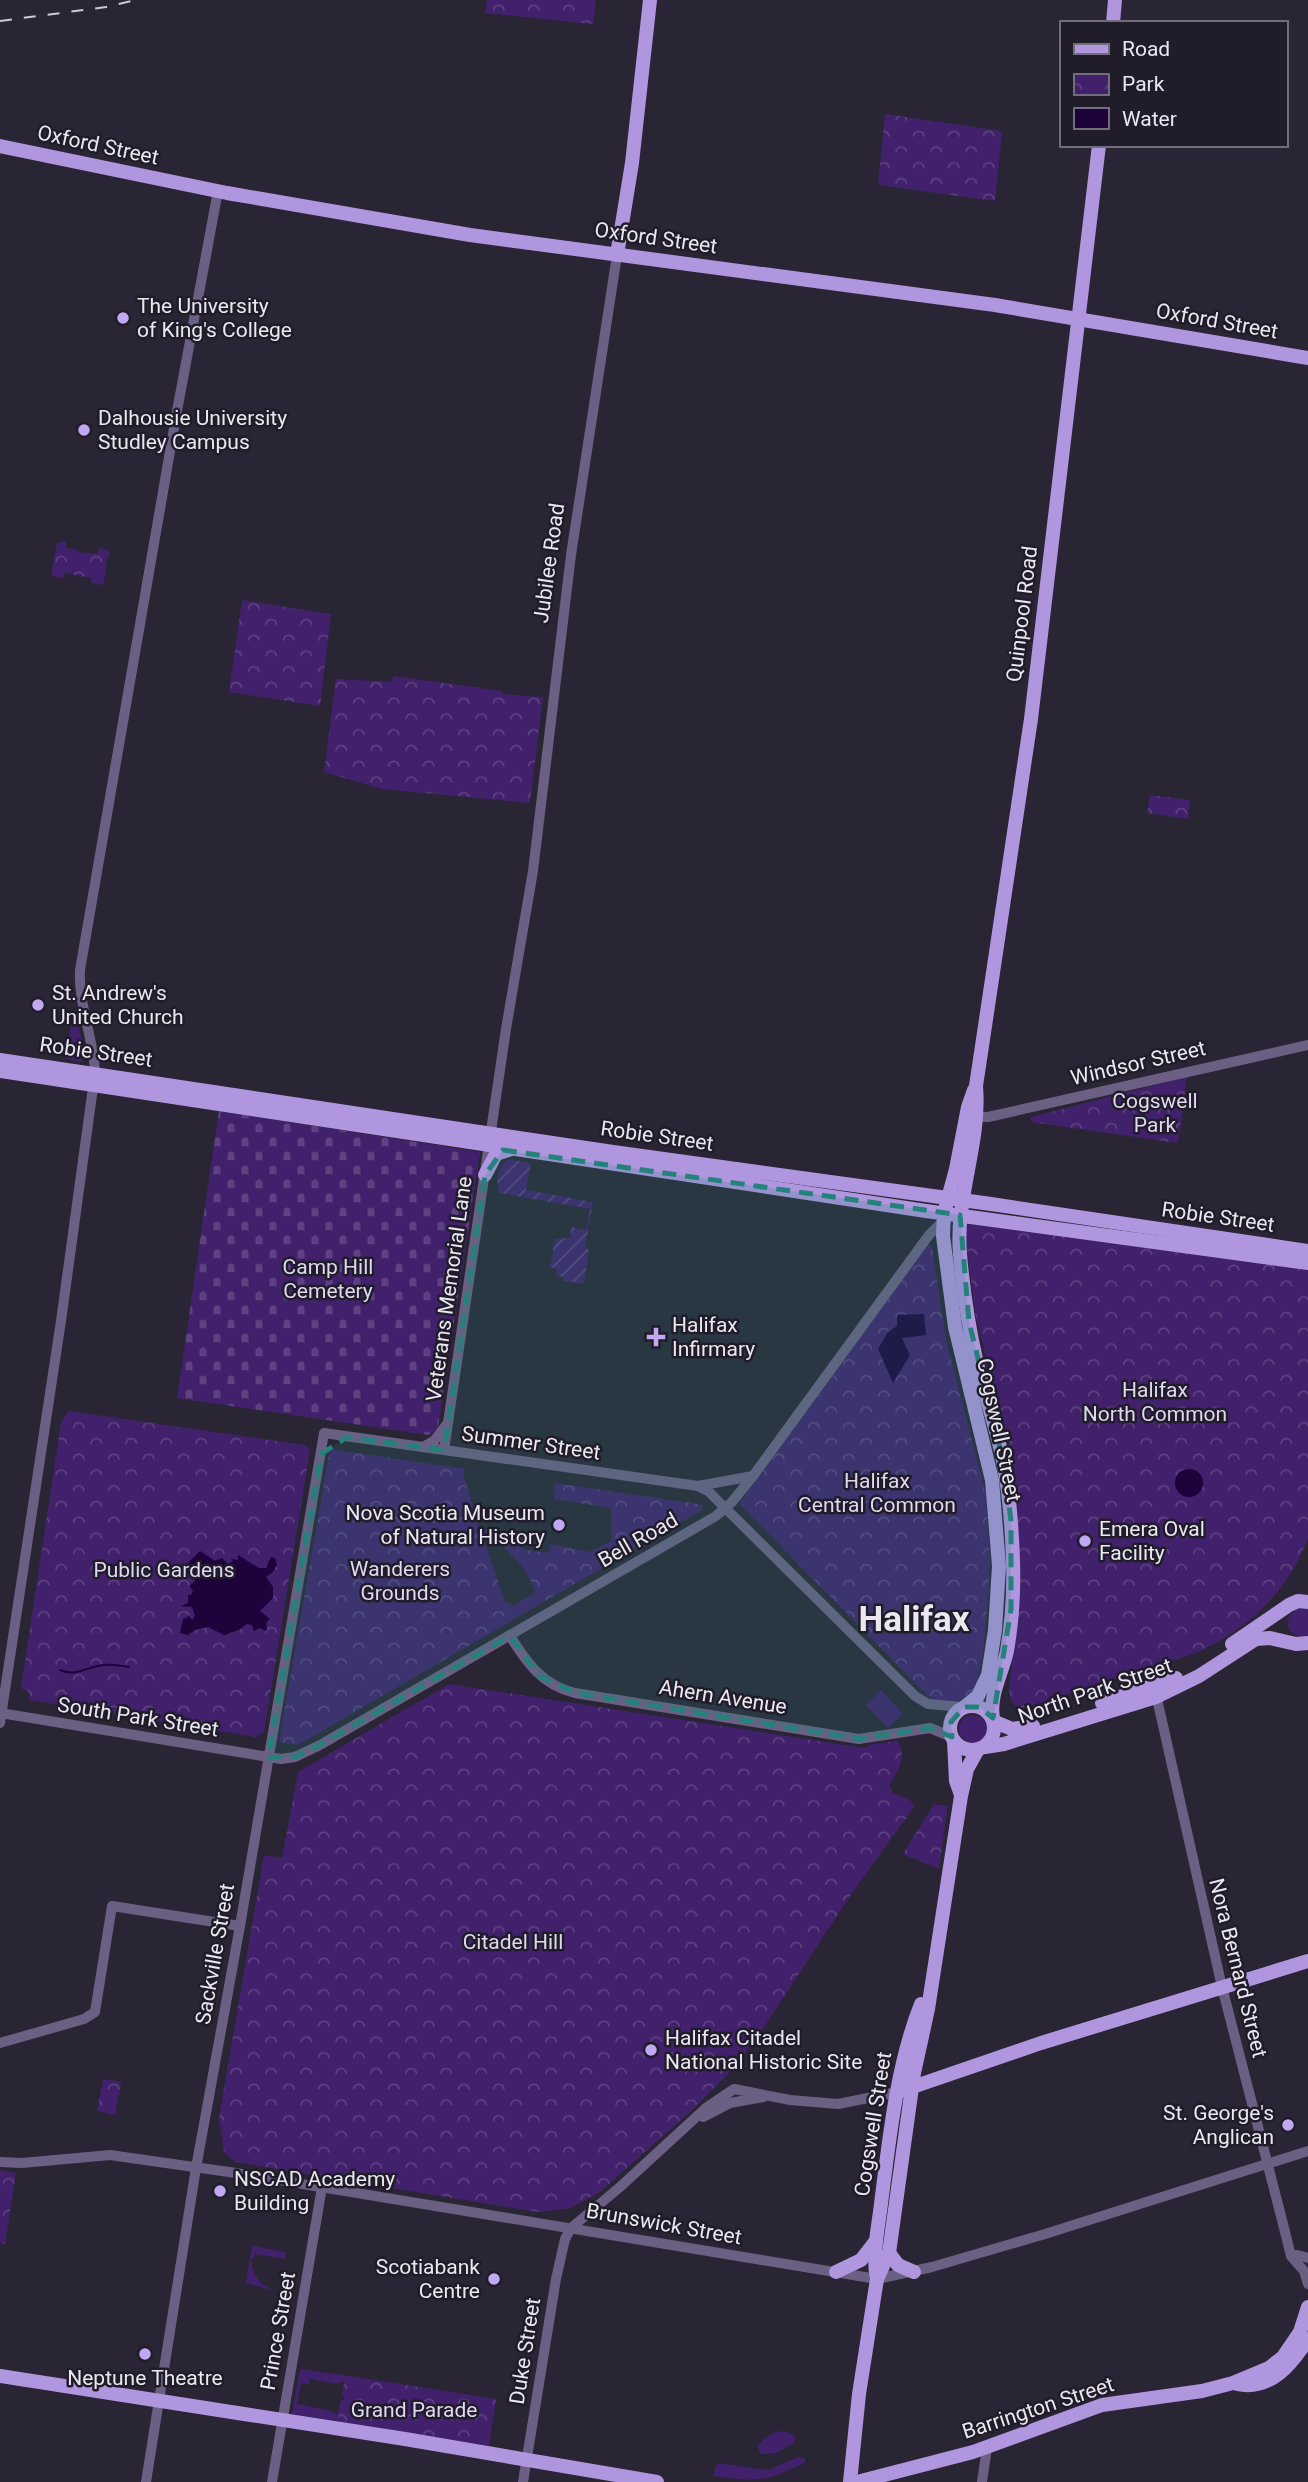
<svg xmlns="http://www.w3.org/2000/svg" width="1308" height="2482" font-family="Roboto,sans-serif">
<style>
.grass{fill:#41216b}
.cemetery{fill:url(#cemetery-stones)}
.park{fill:url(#park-crowns);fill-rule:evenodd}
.garden{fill:url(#garden-furrows)}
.water{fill:#1e023b}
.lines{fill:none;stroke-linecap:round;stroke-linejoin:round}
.stream{stroke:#1e023b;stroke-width:2}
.minor{stroke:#6b6083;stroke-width:10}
.major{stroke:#af96df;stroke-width:14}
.rail{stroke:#cdcad5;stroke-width:2;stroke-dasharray:12 12;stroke-linecap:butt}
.marked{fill:#25817b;fill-opacity:0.2;stroke:#25817b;stroke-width:5;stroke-dasharray:14 9;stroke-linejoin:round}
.poi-dot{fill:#c1a8f3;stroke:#211c2a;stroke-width:2.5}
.labels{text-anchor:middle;stroke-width:5;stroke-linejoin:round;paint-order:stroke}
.street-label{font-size:21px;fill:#eae7f1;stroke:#211c2a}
.poi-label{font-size:21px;fill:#eae7f1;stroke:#211c2a;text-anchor:start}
.park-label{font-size:21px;fill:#dfd8ef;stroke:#211c2a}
.town-label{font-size:35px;font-weight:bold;fill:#eae7f1;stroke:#211c2a}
</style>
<defs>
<pattern id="cemetery-stones" width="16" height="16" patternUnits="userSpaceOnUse" patternTransform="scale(1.75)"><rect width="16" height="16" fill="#41216b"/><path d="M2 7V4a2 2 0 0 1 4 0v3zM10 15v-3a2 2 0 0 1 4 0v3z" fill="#5d4181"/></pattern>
<pattern id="park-crowns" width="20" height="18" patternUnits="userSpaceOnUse" patternTransform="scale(1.75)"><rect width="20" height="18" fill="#41216b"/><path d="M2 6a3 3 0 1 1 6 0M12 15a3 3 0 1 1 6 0" fill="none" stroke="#5d4181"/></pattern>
<pattern id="garden-furrows" width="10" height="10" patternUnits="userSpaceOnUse" patternTransform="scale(1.75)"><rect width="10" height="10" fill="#41216b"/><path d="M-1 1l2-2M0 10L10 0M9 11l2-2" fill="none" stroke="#5d4181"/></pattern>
</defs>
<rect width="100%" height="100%" fill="#2a2534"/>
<g class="grass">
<path d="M 1304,1607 L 1308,1609 L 1308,1637 C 1282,1638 1281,1611 1304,1607 Z"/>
<path d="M 881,1690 L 903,1714 L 888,1728 L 866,1705 Z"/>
<circle cx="973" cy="1729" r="14"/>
<path d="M 252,2246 L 286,2252 L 285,2259 L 255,2254 L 254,2258 L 251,2258 C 252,2276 261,2287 278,2292 L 246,2283 Z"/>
<path d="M 300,2369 L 349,2376 L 347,2382 L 339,2382 L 338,2384 L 310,2379 L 309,2384 L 301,2383 L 297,2404 L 333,2411 L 333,2413 L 338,2414 L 340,2404 L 363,2425 L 292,2414 Z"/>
<path d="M 785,2431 L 795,2436 L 795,2442 L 777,2453 L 760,2454 L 758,2446 C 765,2436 774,2431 785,2431 Z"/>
<path d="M 798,2457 L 804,2458 L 806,2462 C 767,2482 757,2482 713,2476 L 717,2463 L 768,2470 Z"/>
</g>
<path class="cemetery" d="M 219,1111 L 480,1152 L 438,1427 L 433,1433 L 428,1435 L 177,1398 Z"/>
<g class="park">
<path d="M 487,0 L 596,0 L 593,24 L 485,13 Z"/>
<path d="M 885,114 L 1002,131 L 995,201 L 878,185 Z"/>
<path d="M 62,541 L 66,542 L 66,548 L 78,550 L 79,552 L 98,554 L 99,547 L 110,552 L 105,566 L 107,567 L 103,585 L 91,583 L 92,578 L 64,573 L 63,578 L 51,576 L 57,543 L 61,543 Z"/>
<path d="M 242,600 L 331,614 L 320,706 L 229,692 Z"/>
<path d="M 393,676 L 502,691 L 503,694 L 543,697 L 530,803 L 382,789 L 324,772 L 336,679 L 392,682 Z"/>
<path d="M 1150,795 L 1190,800 L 1188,819 L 1147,813 Z"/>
<path d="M 73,1010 L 76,1011 L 83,1049 L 82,1062 L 66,1059 Z"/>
<path d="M 1187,1077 L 1178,1143 L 1031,1122 L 1031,1117 Z"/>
<path d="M 972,1223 L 1308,1269 L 1308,1538 C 1287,1593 1247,1631 1193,1654 L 1025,1708 C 1013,1709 1010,1699 1009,1689 L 1020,1591 L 1017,1492 L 1009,1444 L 976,1318 L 965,1234 L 967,1226 Z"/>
<path d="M 928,1245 L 932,1246 L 946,1339 L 986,1495 L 990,1559 L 989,1587 L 983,1653 L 977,1684 C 967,1703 947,1708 929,1697 L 739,1504 Z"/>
<path d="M 68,1411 L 305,1445 L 310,1450 L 264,1732 L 256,1737 L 30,1700 L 28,1698 L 30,1695 L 26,1689 L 23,1690 L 21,1687 L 61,1423 Z"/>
<path d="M 330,1449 L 466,1469 L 463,1473 L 479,1528 L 524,1535 L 521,1546 L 527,1550 L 548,1553 L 550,1544 L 590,1552 L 611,1541 L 611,1508 L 554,1499 L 555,1483 L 692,1503 L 702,1505 L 702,1510 L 298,1745 L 279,1742 ZM 481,1531 C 504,1545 528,1566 535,1593 L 514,1605 L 505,1602 Z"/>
<path d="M 449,1684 L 864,1748 L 873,1744 L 898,1741 C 907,1756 898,1772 889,1785 L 893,1793 L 911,1801 L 914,1807 L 852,1893 L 756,2039 L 725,2077 L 691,2111 L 600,2192 L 571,2208 L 538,2212 L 235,2162 L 224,2152 L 219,2118 L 264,1855 L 282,1858 L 298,1772 Z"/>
<path d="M 934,1804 L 947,1806 L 947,1812 L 939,1869 L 903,1854 Z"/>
<path d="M 103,2079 L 121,2082 L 115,2115 L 97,2111 Z"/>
<path d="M 0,2170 L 16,2173 L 5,2244 L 0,2243 Z"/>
<path d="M 349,2376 L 496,2399 L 489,2446 L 340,2422 L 338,2414 L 341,2400 L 344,2400 L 344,2397 L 342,2397 L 344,2383 Z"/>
</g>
<path class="garden" d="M 510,1159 L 531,1163 L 526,1190 L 593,1202 L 585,1247 L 589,1250 L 584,1284 L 563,1281 L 563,1277 L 556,1276 L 557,1269 L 550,1267 L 555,1239 L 570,1238 L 571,1227 L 586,1230 L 590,1209 L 499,1193 C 495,1181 498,1164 510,1159 Z"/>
<g class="water">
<path d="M 924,1314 L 926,1335 L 902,1338 L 910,1355 L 893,1383 L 878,1349 L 888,1332 L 897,1326 L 897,1315 Z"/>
<circle cx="1189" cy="1483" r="14"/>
<path d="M 200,1551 L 215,1561 L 222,1558 L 228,1564 L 233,1561 L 231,1559 L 238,1560 L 238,1555 L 259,1568 L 266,1568 L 271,1557 L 275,1558 L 277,1565 L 273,1572 L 266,1577 L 273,1587 L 273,1598 L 260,1611 L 270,1619 L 266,1623 L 267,1631 L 259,1628 L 254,1631 L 252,1625 L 247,1624 L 239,1630 L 224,1635 L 208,1627 L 195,1630 L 188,1635 L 180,1633 L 183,1619 L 187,1618 L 188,1615 L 192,1620 L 195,1616 L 192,1607 L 181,1606 L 188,1603 L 188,1595 L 191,1595 L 193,1591 L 189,1586 L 195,1581 L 191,1568 L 187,1564 Z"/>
</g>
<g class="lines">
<path class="stream" d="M 60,1670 C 77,1678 89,1665 105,1665 C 113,1664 121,1666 129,1667"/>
<g class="minor">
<path d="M 977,1117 L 988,1117 L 1308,1045"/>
<path d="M 423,1447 L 434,1441 L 447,1424"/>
<path d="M 444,1450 L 506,1029 L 533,871 L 571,555 L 617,255"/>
<path d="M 698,1486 L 753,1476"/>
<path d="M 510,1636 C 527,1663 542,1685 575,1693 L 859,1739 L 930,1728 L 952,1737"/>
<path d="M 1155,1690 L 1222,1987 L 1282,2220 L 1291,2256 L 1304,2271 L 1308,2284"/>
<path d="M 0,1713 L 281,1759 L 295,1757 L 320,1745 L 716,1516 L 732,1502 L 753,1476 L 929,1235 L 947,1217"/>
<path d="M 0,1723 L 61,1321 L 95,1073 C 94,1039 78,1005 80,970 L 177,411 L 218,191"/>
<path d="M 0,2043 L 84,2019 L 95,2012 L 112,1906 L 240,1926"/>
<path d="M 703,2117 L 730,2103 L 764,2097"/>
<path d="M 0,2162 L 22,2163 L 110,2155 L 236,2173 L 877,2279 L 932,2267 L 1045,2234 L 1308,2151"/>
<path d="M 1291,2256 L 1297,2255 L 1308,2258"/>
<path d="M 146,2482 L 196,2168 L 240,1926 L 324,1433 L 698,1486 L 708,1491 L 915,1696 L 928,1704 L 963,1707"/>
<path d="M 272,2482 L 322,2187"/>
<path d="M 523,2482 L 556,2279 L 565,2239 L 571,2228 L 620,2187 L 706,2108 L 734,2089 L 790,2100 L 838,2104 L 898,2092"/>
<path d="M 982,2482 L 987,2448"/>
</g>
<g class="major">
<path d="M 1113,23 L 1115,0"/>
<path d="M 0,146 L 227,193 L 470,235 L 995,305 L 1308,358"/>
<path d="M 617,255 L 632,163 L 650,0"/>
<path d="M 0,1060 L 613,1152 L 991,1204 L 1308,1251"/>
<path d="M 0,1071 L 926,1211 L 1308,1263"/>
<path d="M 485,1175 L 496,1154 L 511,1149"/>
<path d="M 1232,1644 L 1289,1605 L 1298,1601 L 1308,1602"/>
<path d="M 1102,1703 L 1176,1678"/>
<circle cx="972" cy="1728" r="22"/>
<path d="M 966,1706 L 978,1696 L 988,1675 L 995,1630 L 999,1566 L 992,1480 L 955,1327 L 943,1236 L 944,1213 L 956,1169 L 968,1107 L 974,1090"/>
<path d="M 993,1718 C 989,1695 1002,1674 1007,1651 C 1012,1622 1014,1591 1013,1561 C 1012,1530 1010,1498 1004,1466 C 998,1430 984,1395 976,1359 C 968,1324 963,1289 960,1254 C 955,1197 981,1143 976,1086 L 1031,719 L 1099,145"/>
<path d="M 995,1722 L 1012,1729 L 1033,1726"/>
<path d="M 954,1741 L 956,1781 L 961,1795"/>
<path d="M 985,1747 L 1004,1744 L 1156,1697 L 1199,1676 L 1256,1639 L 1270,1638 L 1296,1644 L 1308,1643"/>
<path d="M 898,2092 L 1041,2043 L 1308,1961"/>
<path d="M 889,2253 L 898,2265 L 914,2272"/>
<path d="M 836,2272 L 861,2260 L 875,2242"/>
<path d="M 877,2279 C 872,2254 878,2229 881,2204 C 889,2140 897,2064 921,2004"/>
<path d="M 0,2376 L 405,2439 L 657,2482"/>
<path d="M 1237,2384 C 1271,2391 1292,2364 1308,2339"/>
<path d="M 850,2482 L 859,2394 L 877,2279 L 889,2253 L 914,2073 L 928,2009 L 961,1796 L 967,1769 L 977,1751"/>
<path d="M 857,2482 L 973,2452 L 1102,2405 L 1202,2391 L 1233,2383 L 1269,2368 L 1283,2357 L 1300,2332 L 1308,2307"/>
</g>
<path class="rail" d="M 0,21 L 106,7 L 136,0"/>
</g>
<path class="marked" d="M 503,1150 L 960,1215 L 969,1322 L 1004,1464 L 1011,1521 L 1011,1609 L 993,1718 L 979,1707 L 964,1707 L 951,1722 L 952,1737 L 930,1728 L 859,1739 L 575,1693 L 539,1676 L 510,1636 L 320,1745 L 295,1757 L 268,1758 L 321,1454 L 347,1437 L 444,1450 L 485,1175 Z"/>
<g class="poi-dot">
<circle cx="123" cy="318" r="7"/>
<circle cx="84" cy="430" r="7"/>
<circle cx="38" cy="1005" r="7"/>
<path d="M652.5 1326.5h7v7h7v7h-7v7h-7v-7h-7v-7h7z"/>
<circle cx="559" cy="1525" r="7"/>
<circle cx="1085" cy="1541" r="7"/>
<circle cx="651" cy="2050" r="7"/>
<circle cx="1288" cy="2125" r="7"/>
<circle cx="220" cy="2191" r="7"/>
<circle cx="494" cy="2279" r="7"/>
<circle cx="145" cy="2354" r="7"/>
</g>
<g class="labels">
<g class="street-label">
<text transform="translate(98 145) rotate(12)" y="7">Oxford Street</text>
<text transform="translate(656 238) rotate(8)" y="7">Oxford Street</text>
<text transform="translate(1217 321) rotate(10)" y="7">Oxford Street</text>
<text transform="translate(549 563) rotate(-82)" y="7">Jubilee Road</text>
<text transform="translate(1022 614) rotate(-83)" y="7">Quinpool Road</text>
<text transform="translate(96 1052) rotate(8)" y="7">Robie Street</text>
<text transform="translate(1138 1063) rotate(-13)" y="7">Windsor Street</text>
<text transform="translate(657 1136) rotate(8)" y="7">Robie Street</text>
<text transform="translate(1218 1217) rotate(8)" y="7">Robie Street</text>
<text transform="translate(449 1289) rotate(-82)" y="7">Veterans Memorial Lane</text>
<text transform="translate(999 1430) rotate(78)" y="7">Cogswell Street</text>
<text transform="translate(531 1443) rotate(8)" y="7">Summer Street</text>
<text transform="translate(638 1540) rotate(-30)" y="7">Bell Road</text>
<text transform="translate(1095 1691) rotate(-19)" y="7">North Park Street</text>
<text transform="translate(723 1697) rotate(9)" y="7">Ahern Avenue</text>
<text transform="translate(138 1717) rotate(9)" y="7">South Park Street</text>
<text transform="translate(215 1954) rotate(-80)" y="7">Sackville Street</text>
<text transform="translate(1238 1968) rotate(76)" y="7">Nora Bernard Street</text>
<text transform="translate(873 2124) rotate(-81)" y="7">Cogswell Street</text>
<text transform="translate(664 2224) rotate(10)" y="7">Brunswick Street</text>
<text transform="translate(278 2331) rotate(-80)" y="7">Prince Street</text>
<text transform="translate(525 2351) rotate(-81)" y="7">Duke Street</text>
<text transform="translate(1038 2408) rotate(-18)" y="7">Barrington Street</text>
</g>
<g class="poi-label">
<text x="137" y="313">The University<tspan x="137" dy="24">of King's College</tspan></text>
<text x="98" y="425">Dalhousie University<tspan x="98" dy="24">Studley Campus</tspan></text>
<text x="52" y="1000">St. Andrew's<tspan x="52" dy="24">United Church</tspan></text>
<text x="672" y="1332">Halifax<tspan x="672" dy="24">Infirmary</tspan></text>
<text x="545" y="1520" text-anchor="end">Nova Scotia Museum<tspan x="545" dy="24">of Natural History</tspan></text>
<text x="1099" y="1536">Emera Oval<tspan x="1099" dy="24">Facility</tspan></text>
<text x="665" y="2045">Halifax Citadel<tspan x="665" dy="24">National Historic Site</tspan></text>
<text x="1274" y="2120" text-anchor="end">St. George's<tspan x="1274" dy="24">Anglican</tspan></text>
<text x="234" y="2186">NSCAD Academy<tspan x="234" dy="24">Building</tspan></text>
<text x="480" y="2274" text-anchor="end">Scotiabank<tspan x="480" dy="24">Centre</tspan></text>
<text x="145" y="2385" text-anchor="middle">Neptune Theatre</text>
</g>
<g class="park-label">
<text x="1155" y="1108">Cogswell<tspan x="1155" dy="24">Park</tspan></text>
<text x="328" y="1274">Camp Hill<tspan x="328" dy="24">Cemetery</tspan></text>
<text x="1155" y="1397">Halifax<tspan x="1155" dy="24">North Common</tspan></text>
<text x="877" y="1488">Halifax<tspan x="877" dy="24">Central Common</tspan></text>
<text x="400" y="1576">Wanderers<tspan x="400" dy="24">Grounds</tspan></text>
<text x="164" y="1577">Public Gardens</text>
<text x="513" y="1949">Citadel Hill</text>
<text x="414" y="2417">Grand Parade</text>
</g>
<g class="town-label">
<text x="914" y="1631">Halifax</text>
</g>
</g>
<rect x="1060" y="21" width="228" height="126" fill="#211c2a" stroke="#716d7a" stroke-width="2"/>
<rect x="1074" y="44" width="35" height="10" fill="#af96df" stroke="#716d7a" stroke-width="2"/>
<text x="1122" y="56" font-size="21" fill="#eae7f1">Road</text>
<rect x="1074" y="74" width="35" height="21" fill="url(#park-crowns)" stroke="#716d7a" stroke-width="2"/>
<text x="1122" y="91" font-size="21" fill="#eae7f1">Park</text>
<rect x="1074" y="108" width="35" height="21" fill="#1e023b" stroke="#716d7a" stroke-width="2"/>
<text x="1122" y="126" font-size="21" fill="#eae7f1">Water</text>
</svg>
